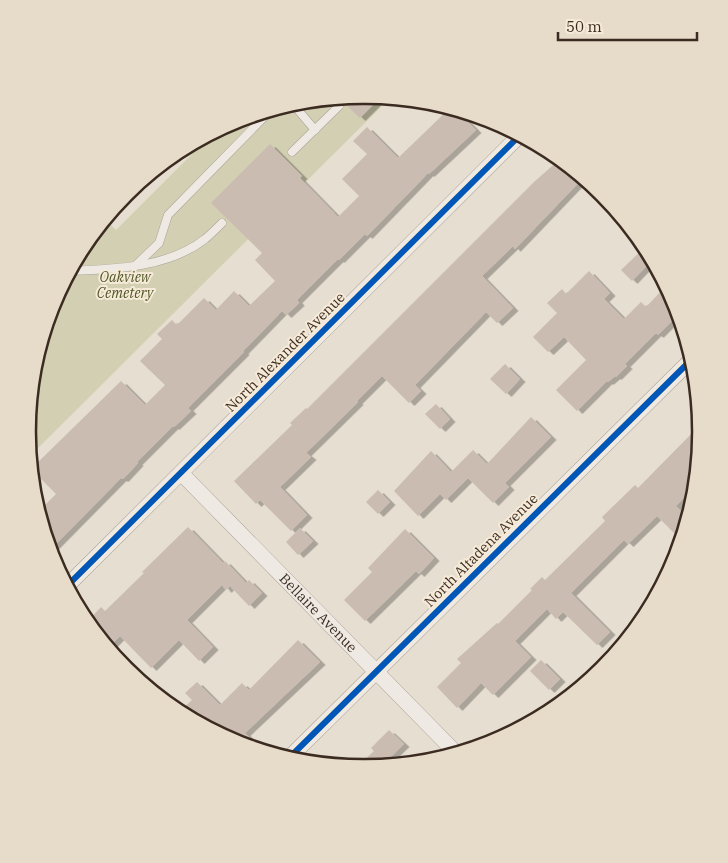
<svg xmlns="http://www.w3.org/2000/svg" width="728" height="863" font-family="'IBM Plex Serif',serif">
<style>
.cemetery{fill:#d2cfb2}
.building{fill:#cabcb1;filter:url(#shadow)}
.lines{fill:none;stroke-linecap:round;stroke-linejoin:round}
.lane-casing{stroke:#aca399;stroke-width:9}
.street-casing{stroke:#aca399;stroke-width:16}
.lane{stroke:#eee9e2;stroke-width:8}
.street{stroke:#eee9e2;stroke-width:15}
.cycleway-casing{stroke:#f6ead8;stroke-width:9}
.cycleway{stroke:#0057b8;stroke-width:6}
.labels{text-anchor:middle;stroke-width:4;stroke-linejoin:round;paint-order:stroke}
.park-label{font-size:14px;font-style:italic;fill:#505727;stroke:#f6ead8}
.street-label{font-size:14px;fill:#3b2b20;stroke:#f6ead8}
.rim{fill:none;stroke:#3b2b20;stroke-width:2.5}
</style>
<defs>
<filter id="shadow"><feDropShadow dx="5.5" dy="3" stdDeviation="0" flood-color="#0004"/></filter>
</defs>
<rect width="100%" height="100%" fill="#e6ded0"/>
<path class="cemetery" d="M 364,95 L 390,98 L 30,456 L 28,431 L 34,366 L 53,302 L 84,244 L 105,219 L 116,230 L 215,131 L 235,121 L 299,101 Z"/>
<g class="building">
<path d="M 364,95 L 381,97 L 360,118 L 339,98 Z"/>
<path d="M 450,108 L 455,109 L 476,130 L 429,174 L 428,173 L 367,236 L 365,234 L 339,260 L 338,259 L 297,300 L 299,303 L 286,315 L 282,311 L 243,351 L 244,352 L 188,408 L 191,411 L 174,427 L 173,426 L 137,462 L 138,463 L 123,479 L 121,478 L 50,550 L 38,512 L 56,494 L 31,469 L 121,381 L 145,405 L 165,385 L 140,361 L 162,339 L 157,334 L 172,320 L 177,325 L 204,298 L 216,310 L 234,291 L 249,306 L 275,281 L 255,260 L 262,253 L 211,203 L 270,144 L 302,176 L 300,178 L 338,217 L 359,196 L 342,179 L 367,154 L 353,141 L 367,127 L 398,158 Z"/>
<path d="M 560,159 L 583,178 L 515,249 L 513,246 L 482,276 L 513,308 L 497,323 L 486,312 L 415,385 L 421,391 L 409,403 L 382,376 L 357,401 L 358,402 L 306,453 L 311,457 L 280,487 L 307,515 L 291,531 L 260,500 L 256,504 L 234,481 L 292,425 L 290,423 L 306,408 L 307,409 L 534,182 Z"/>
<path d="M 645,247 L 652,260 L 632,281 L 621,270 Z"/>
<path d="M 589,271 L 610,293 L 604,299 L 624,319 L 641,302 L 646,307 L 666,286 L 675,303 L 678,315 L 658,335 L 656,333 L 625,364 L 627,366 L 616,377 L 615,376 L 608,382 L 607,381 L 577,411 L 556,390 L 586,360 L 564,337 L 548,352 L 533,337 L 557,313 L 547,303 L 562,289 L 566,294 Z"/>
<path d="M 505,364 L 520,379 L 506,394 L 490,379 Z"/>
<path d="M 436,404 L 450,419 L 440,429 L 425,414 Z"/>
<path d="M 531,417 L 551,437 L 505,483 L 509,487 L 493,503 L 468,478 L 446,500 L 440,494 L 418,516 L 394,491 L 431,451 L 451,472 L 473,450 L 487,464 Z"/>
<path d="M 700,425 L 695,487 L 676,506 L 688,518 L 681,540 L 657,516 L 628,544 L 624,540 L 571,593 L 610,632 L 597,645 L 563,612 L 556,619 L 547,609 L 515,641 L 531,657 L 493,695 L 481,683 L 457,708 L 437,687 L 461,663 L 457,659 L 497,623 L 498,624 L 532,590 L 530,589 L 542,577 L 545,580 L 605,521 L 602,517 L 635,485 L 638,488 Z"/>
<path d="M 378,490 L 390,502 L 378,514 L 366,502 Z"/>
<path d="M 188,527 L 223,563 L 225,561 L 246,583 L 249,580 L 262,593 L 249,606 L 230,586 L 226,590 L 222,585 L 187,620 L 213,647 L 199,661 L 179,640 L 151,668 L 120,636 L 110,646 L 87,622 L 101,607 L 105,611 L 144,573 L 142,572 Z"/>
<path d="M 300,528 L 313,541 L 298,555 L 286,542 Z"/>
<path d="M 405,529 L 434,558 L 419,574 L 416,571 L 365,621 L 344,600 L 372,572 L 368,568 Z"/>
<path d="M 298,640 L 320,662 L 245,733 L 262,750 L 235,742 L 179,712 L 192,700 L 185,693 L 197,682 L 220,705 L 242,683 L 249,690 Z"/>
<path d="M 541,660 L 560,679 L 549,690 L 530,671 Z"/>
<path d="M 389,730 L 404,744 L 381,766 L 357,767 L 374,751 L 371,748 Z"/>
</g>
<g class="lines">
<defs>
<g id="lane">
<path d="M 292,103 L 315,130"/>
<path d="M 292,152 L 339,106"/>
<path d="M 106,218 L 140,182"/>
<path d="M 135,266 L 159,243 L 168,215 L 272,109"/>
<path d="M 70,271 C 115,269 168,268 205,239 C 211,234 216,229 222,223"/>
</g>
<g id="street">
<path id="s1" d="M 181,473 L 456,753"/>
<path d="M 67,586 L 520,135"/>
<path d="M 288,759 L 692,359"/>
</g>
</defs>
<use href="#lane" class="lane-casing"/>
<use href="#street" class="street-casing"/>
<use href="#lane" class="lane"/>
<use href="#street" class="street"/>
<defs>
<g id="cycleway">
<path d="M 67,586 L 520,135"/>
<path d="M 288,759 L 692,359"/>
</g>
</defs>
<use href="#cycleway" class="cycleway-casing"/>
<use href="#cycleway" class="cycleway"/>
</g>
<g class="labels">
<g class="park-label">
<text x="125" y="282">Oakview<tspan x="125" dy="16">Cemetery</tspan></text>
</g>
<g class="street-label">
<text transform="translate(285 352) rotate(-45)" y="5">North Alexander Avenue</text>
<text transform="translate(481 550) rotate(-45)" y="5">North Altadena Avenue</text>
<text dy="5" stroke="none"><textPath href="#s1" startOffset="196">Bellaire Avenue</textPath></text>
</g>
</g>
<path d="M0 0H728V863H0ZM363 104H365A327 327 0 0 1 692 431V432A327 327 0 0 1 365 759H363A327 327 0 0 1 36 432V431A327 327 0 0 1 363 104Z" fill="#e7dbc9" fill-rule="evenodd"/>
<path class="rim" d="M363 104H365A327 327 0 0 1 692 431V432A327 327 0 0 1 365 759H363A327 327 0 0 1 36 432V431A327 327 0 0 1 363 104Z"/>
<path d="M558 32v8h139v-8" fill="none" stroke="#3b2b20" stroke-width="2.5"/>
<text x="566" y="32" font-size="15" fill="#3b2b20" stroke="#f6ead8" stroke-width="4" paint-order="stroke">50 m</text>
</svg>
